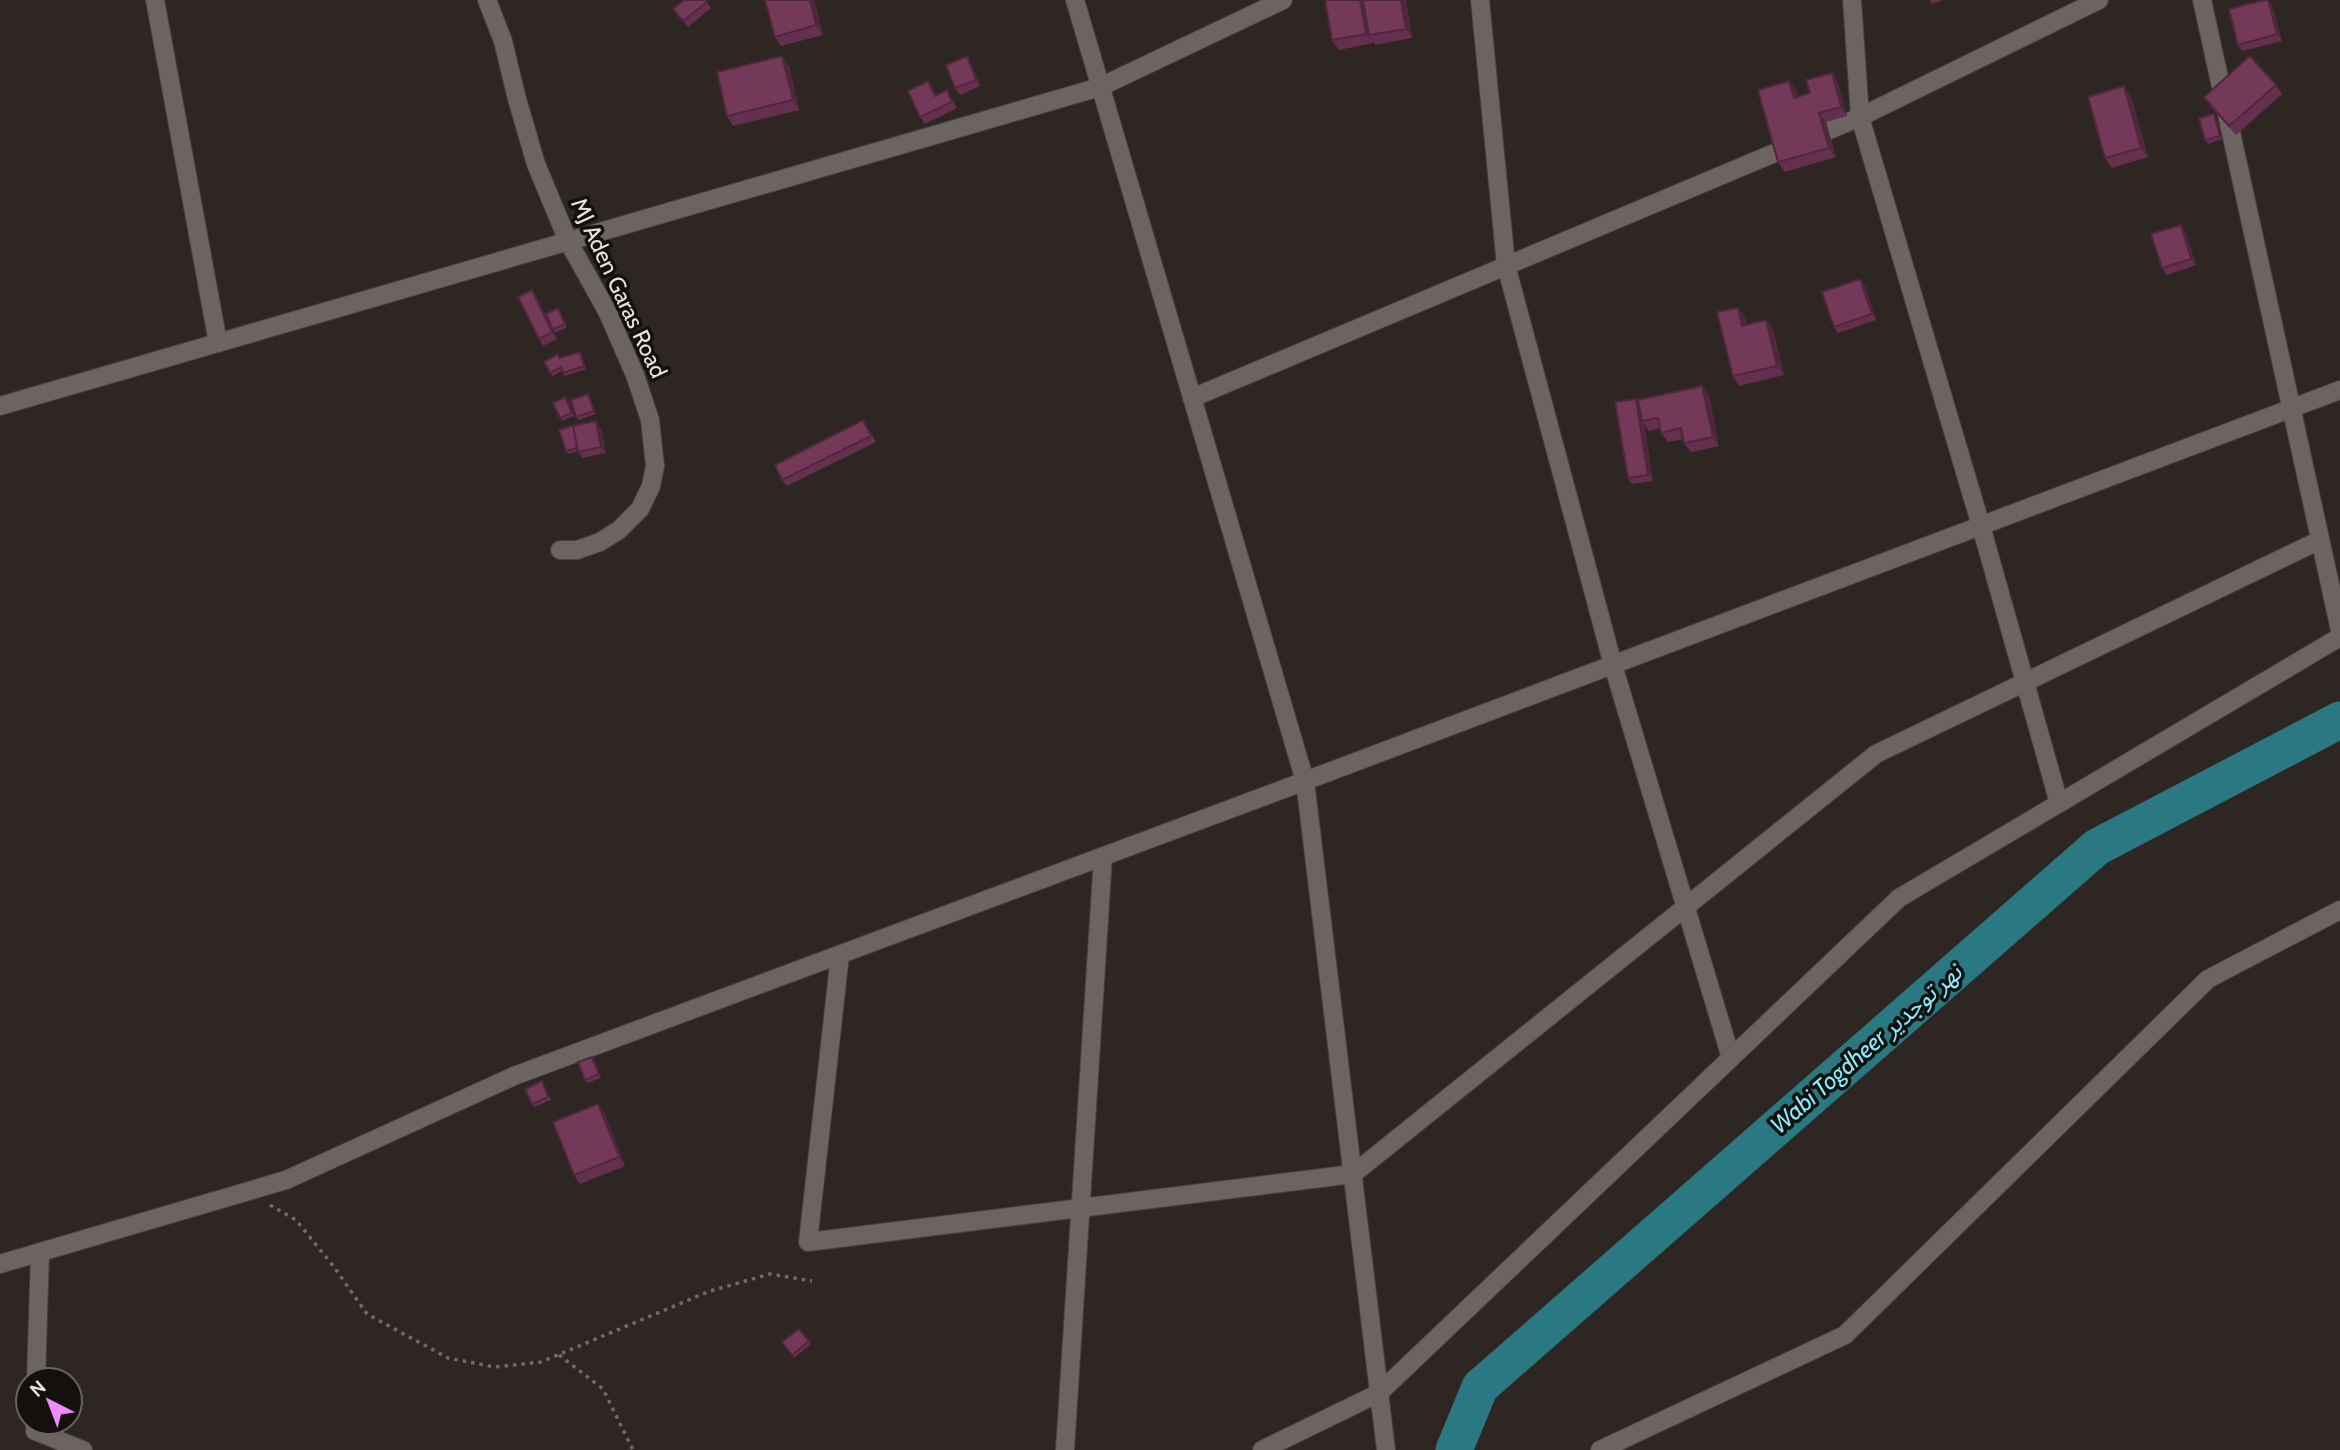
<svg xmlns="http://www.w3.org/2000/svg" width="2340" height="1450" font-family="Cabin,'Noto Sans Arabic',sans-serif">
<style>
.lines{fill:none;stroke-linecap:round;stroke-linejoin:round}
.river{stroke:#2a7881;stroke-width:37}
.minor-casing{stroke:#47423f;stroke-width:20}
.path{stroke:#716b68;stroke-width:3.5;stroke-dasharray:3.5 5;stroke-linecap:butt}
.minor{stroke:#6c6460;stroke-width:18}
.wall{fill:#64304d}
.shaded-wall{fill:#51273e}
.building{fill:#743859;stroke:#51273e;stroke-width:2}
.labels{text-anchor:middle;stroke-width:7;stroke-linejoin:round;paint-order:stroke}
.street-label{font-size:23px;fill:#e7e3e0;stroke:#13100e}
.water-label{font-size:24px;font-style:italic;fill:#85eefc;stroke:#13100e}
</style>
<rect width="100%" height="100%" fill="#2d2623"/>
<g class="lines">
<path class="river" d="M 1454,1450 L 1480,1387 L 2097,847 L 2340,720"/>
<defs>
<g id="minor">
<path d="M 155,0 L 218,343"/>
<path d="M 487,0 L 503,41 L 517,99 L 536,164 L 568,241 L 607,311 L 635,375 L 650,420 L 655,466 L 651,486 L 640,509 L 619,530 L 600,542 L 577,550 L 560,550"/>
<path d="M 1075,0 L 1305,781 L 1386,1450"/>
<path d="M 1480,0 L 1506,265 L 1613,665 L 1731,1058"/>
<path d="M 1852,0 L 1860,117 L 1981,526 L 2059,803"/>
<path d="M 2202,0 L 2340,630"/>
<path d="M 1192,398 L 1860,117 L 2099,0"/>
<path d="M 0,406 L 1100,87 L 1283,0"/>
<path d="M 840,955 L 808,1242 L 1353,1174 L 1876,754 L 2320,540"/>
<path d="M 0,1264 L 286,1180 L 514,1076 L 1305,781 L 2340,390"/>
<path d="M 36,1380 L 40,1253"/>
<path d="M 35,1422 L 35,1431 L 83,1450"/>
<path d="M 1065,1450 L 1103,857"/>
<path d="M 1262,1450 L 1379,1393 L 1899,898 L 2340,637"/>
<path d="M 1600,1450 L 1845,1335 L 2208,979 L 2340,910"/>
</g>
</defs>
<use href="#minor" class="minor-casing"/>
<g class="path">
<path d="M 270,1205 L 296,1220 L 334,1267 L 367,1314 L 448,1358 L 495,1367 L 541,1362 L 710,1291 L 770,1274 L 812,1281"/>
<path d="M 559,1355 L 603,1389 L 633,1450"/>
</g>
<use href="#minor" class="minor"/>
</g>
<g class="wall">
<path d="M 705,0 L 711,8 L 688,27 L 673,9 Z"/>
<path d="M 765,0 L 814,0 L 823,35 L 781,46 L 775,37 Z"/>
<path d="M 1325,0 L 1406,0 L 1412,38 L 1375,45 L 1373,41 L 1373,43 L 1339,50 L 1332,40 Z"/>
<path d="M 1930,0 L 1943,0 L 1932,4 Z"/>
<path d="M 2272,5 L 2282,41 L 2242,51 L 2238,45 Z"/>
<path d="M 971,63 L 980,86 L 960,95 L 955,88 Z"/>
<path d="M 789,66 L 799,110 L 733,126 L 727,116 Z"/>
<path d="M 1832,73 L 1838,83 L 1847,116 L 1826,122 L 1836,157 L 1785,172 L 1778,162 L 1789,81 L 1796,90 L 1798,97 L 1810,93 Z"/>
<path d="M 928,81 L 936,95 L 947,90 L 957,108 L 925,124 L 920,117 Z"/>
<path d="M 2276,85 L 2282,94 L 2236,135 L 2210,106 L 2204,97 Z"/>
<path d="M 2131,96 L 2148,157 L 2112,168 L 2105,158 Z"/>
<path d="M 2216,118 L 2222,139 L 2208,144 L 2205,140 Z"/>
<path d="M 2181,225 L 2185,231 L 2196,265 L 2167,275 L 2162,268 Z"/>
<path d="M 1865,286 L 1876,320 L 1838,333 L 1834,327 Z"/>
<path d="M 532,290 L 536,296 L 557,339 L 543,346 L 539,339 Z"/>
<path d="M 1738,308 L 1745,317 L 1746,325 L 1766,320 L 1773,329 L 1784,375 L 1739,386 L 1733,376 Z"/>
<path d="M 560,311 L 567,327 L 555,333 L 553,329 Z"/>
<path d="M 582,355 L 586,369 L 565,376 L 562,371 L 552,376 L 544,362 L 559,358 Z"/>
<path d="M 1702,386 L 1709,395 L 1719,446 L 1691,452 L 1684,443 L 1684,439 L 1668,442 L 1661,433 L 1660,428 L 1649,431 L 1644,424 L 1653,481 L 1632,484 L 1628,478 L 1638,401 Z"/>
<path d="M 588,394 L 590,397 L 596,414 L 579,420 L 576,417 Z"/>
<path d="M 568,400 L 574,416 L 562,421 L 560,418 Z"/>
<path d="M 863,420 L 876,442 L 787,486 L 782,480 Z"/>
<path d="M 575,426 L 601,428 L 606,453 L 582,458 L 578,451 L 568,454 L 566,451 Z"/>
<path d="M 594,1060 L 601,1078 L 587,1083 L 585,1080 Z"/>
<path d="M 542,1081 L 551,1100 L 534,1107 L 532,1104 Z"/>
<path d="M 598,1104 L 605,1114 L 625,1166 L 580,1184 L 574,1175 Z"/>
<path d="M 799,1329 L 811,1344 L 794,1358 L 782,1342 Z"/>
</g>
<g class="shaded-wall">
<path d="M 810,0 L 814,0 L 823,35 L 816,25 Z"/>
<path d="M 1360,0 L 1365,0 L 1369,35 L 1373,43 L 1366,34 Z"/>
<path d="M 1401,0 L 1406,0 L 1412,38 L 1406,29 Z"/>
<path d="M 2268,0 L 2272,5 L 2282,41 L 2277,34 Z"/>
<path d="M 782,56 L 789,66 L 799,110 L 793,100 Z"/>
<path d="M 967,56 L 971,63 L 980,86 L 976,80 Z"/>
<path d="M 1832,73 L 1838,83 L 1847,116 L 1841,107 Z"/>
<path d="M 1789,81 L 1796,90 L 1801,108 L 1794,98 Z"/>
<path d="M 2124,86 L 2131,96 L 2148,157 L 2141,148 Z"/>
<path d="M 1819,113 L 1826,122 L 1836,157 L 1829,148 Z"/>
<path d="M 2214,114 L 2216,118 L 2222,139 L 2220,136 Z"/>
<path d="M 2181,225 L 2185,231 L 2196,265 L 2191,259 Z"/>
<path d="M 1860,279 L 1865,286 L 1876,320 L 1872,314 Z"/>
<path d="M 532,290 L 536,296 L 557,339 L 552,332 Z"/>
<path d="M 1738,308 L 1745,317 L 1748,335 L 1742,326 Z"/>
<path d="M 1766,320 L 1773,329 L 1784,375 L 1777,366 Z"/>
<path d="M 1702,386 L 1709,395 L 1719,446 L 1713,437 Z"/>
<path d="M 1636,399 L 1641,405 L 1642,421 L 1644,424 L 1653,481 L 1648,475 Z"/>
<path d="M 596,421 L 601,428 L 606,453 L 601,447 Z"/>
<path d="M 598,1104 L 605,1114 L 625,1166 L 619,1157 Z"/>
</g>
<g class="building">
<path d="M 684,0 L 705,0 L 707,2 L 683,21 L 673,9 Z"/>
<path d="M 765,0 L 810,0 L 816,25 L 775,37 Z"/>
<path d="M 1325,0 L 1360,0 L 1366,34 L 1332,40 Z"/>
<path d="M 1363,0 L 1401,0 L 1406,29 L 1369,35 Z"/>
<path d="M 2264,0 L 2268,0 L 2277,34 L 2238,45 L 2229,9 Z"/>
<path d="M 782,56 L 793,100 L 727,116 L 717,72 Z"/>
<path d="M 967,56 L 976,80 L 955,88 L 946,65 Z"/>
<path d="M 2250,56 L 2276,85 L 2229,126 L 2204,97 Z"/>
<path d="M 1832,73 L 1841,107 L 1819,113 L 1829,148 L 1778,162 L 1758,90 L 1789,81 L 1794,98 L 1810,93 L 1806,80 Z"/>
<path d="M 928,81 L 935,96 L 947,90 L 952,102 L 920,117 L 908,91 Z"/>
<path d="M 2124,86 L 2141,148 L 2105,158 L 2088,97 Z"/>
<path d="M 2214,114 L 2220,136 L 2205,140 L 2199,118 Z"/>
<path d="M 2181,225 L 2191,259 L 2162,268 L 2151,234 Z"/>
<path d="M 1860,279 L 1872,314 L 1834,327 L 1822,292 Z"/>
<path d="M 532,290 L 552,332 L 539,339 L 518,297 Z"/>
<path d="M 558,308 L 565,324 L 553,329 L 546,314 Z"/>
<path d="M 1738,308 L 1742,326 L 1766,320 L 1777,366 L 1733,376 L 1717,312 Z"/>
<path d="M 580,352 L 584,366 L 563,373 L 561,367 L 550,373 L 544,362 L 558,354 L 559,358 Z"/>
<path d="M 1702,386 L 1713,437 L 1684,443 L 1681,428 L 1661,433 L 1658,418 L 1642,421 L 1638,400 Z"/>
<path d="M 588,394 L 594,411 L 576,417 L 571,400 Z"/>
<path d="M 565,397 L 572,413 L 560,418 L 553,403 Z"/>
<path d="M 1636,399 L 1648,475 L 1628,478 L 1615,402 Z"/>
<path d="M 863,420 L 871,436 L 782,480 L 775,465 Z"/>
<path d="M 596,421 L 601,447 L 578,452 L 573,426 Z"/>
<path d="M 574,425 L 574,426 L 573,426 L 577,448 L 566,451 L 559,430 Z"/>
<path d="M 592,1057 L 599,1074 L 585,1080 L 578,1062 Z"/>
<path d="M 542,1081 L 548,1097 L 532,1104 L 525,1089 Z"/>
<path d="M 598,1104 L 619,1157 L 574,1175 L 553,1122 Z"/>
<path d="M 799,1329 L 809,1341 L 792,1355 L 782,1342 Z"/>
</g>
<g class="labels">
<g class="street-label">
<text transform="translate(619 288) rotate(65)" y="8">MJ Aden Garas Road</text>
</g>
<g class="water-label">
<text transform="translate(1866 1049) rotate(-41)" y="8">Wabi Togdheer نهر توجدير</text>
</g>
</g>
<g transform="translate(49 1401) rotate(318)"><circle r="33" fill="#13100e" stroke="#686462" stroke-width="2"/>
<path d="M0-5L12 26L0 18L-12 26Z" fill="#ec8cfa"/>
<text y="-10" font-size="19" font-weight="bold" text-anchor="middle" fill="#e7e3e0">N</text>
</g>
</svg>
